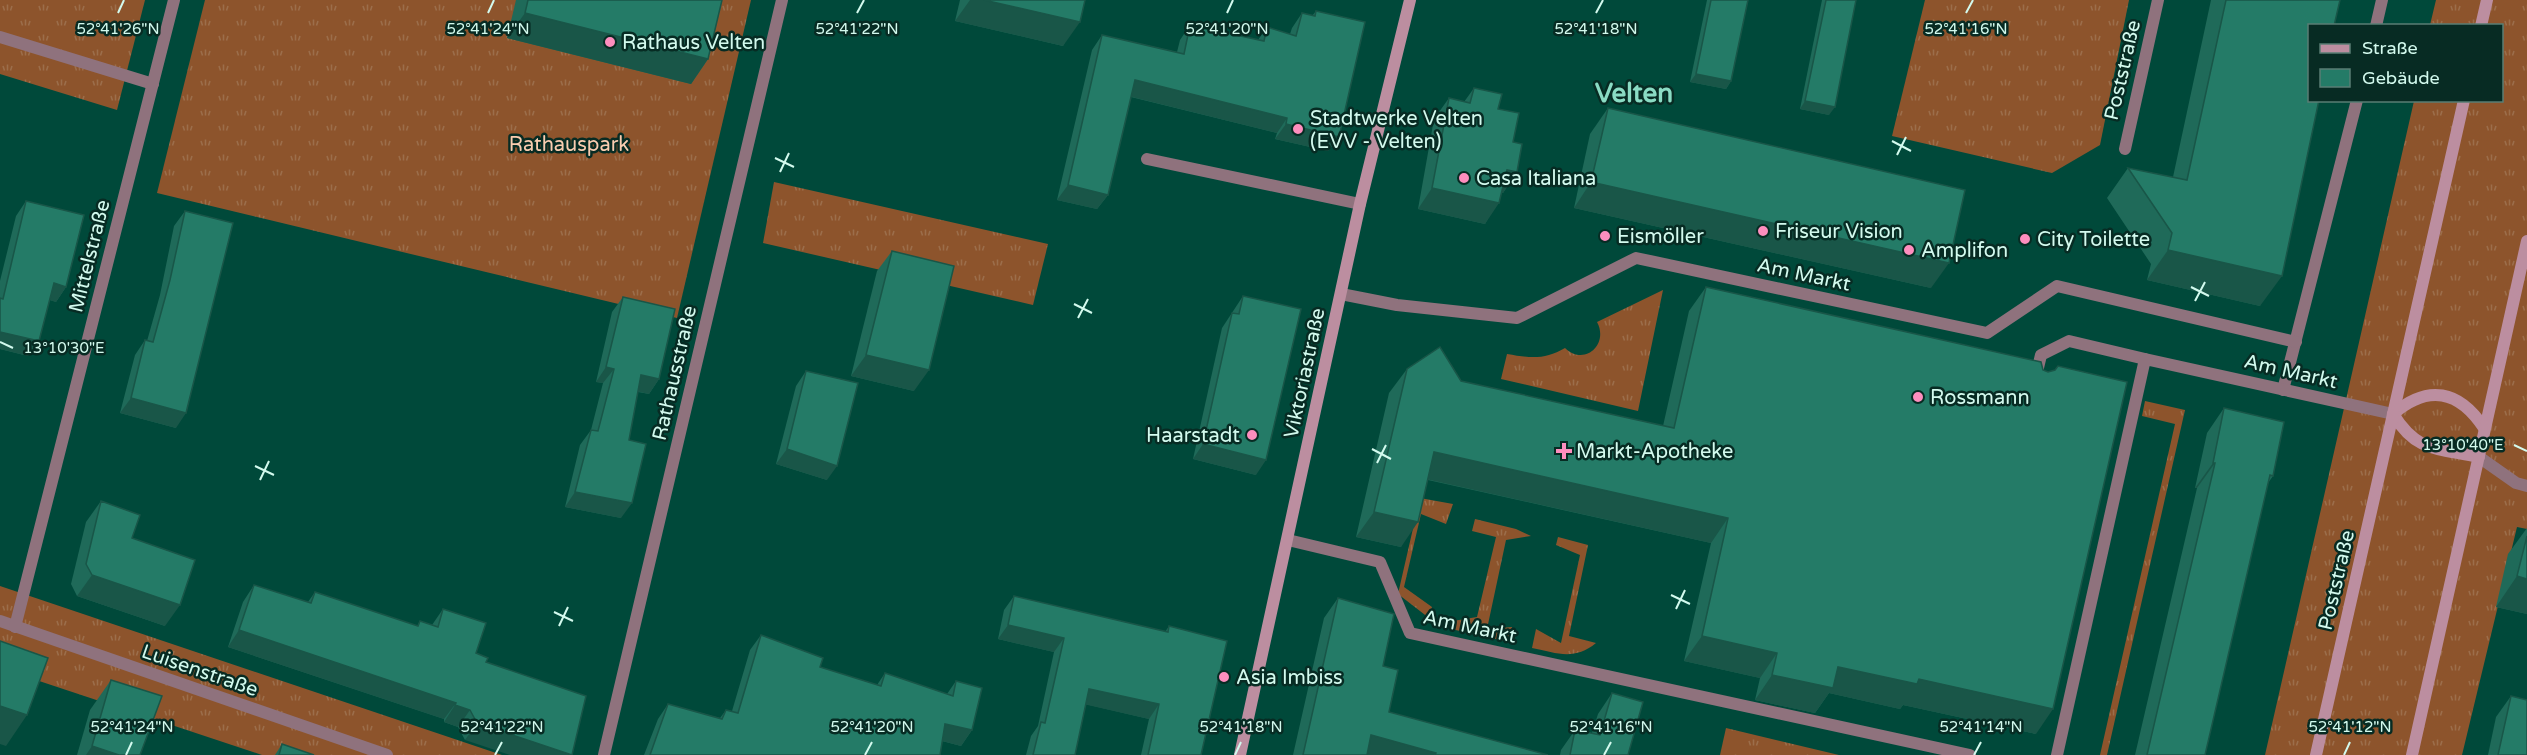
<svg xmlns="http://www.w3.org/2000/svg" width="2527" height="755" font-family="'Varela Round',sans-serif">
<style>
.grass{fill:url(#grass-tufts)}
.lines{fill:none;stroke-linecap:round;stroke-linejoin:round}
.lane{stroke:#8f727d;stroke-width:12}
.street{stroke:#8f727d;stroke-width:12}
.secondary{stroke:#bc8ea0;stroke-width:12}
.wall{fill:#1f6a59}
.shaded-wall{fill:#195648}
.building{fill:#247b67;stroke:#195648;stroke-width:1.5}
.ticks{fill:none;stroke:#d3faee;stroke-width:2}
.poi-dot{fill:#fd8ebe;stroke:#072b23;stroke-width:2}
.labels{text-anchor:middle;stroke-width:5;stroke-linejoin:round;paint-order:stroke}
.poi-label{font-size:20px;fill:#d3faee;stroke:#072b23;text-anchor:start}
.street-label{font-size:20px;fill:#d3faee;stroke:#072b23}
.park-label{font-size:20px;fill:#facdb0;stroke:#072b23}
.district-label{font-size:26px;font-weight:bold;fill:#8adcc4;stroke:#072b23}
.ticks-label{font-size:15px;text-anchor:middle;fill:#d3faee;stroke:#072b23;stroke-width:5;stroke-linejoin:round;paint-order:stroke}
</style>
<defs>
<pattern id="grass-tufts" width="24" height="20" patternUnits="userSpaceOnUse" patternTransform="scale(1.5)"><rect width="24" height="20" fill="#8d542c"/><path d="M3 7l-1-3M5 7V3M7 7l1-3M15 17l-1-3M17 17v-4M19 17l1-3" fill="none" stroke="#9c6e4b"/></pattern>
</defs>
<rect width="100%" height="100%" fill="#00493a"/>
<g class="grass">
<path d="M 0,0 L 145,0 L 117,110 L 0,74 Z"/>
<path d="M 205,0 L 751,0 L 677,318 L 157,193 Z"/>
<path d="M 1925,0 L 2129,0 L 2100,145 L 2052,173 L 1892,136 Z"/>
<path d="M 2436,0 L 2527,0 L 2527,529 L 2517,527 L 2462,755 L 2265,755 L 2414,101 L 2502,100 L 2502,26 L 2430,25 Z"/>
<path d="M 774,182 L 1048,244 L 1033,305 L 763,243 Z"/>
<path d="M 1663,290 L 1638,411 L 1501,379 L 1507,354 C 1530,358 1545,360 1565,348 C 1585,367 1609,344 1597,322 Z"/>
<path d="M 2145,401 L 2185,410 L 2107,755 L 2100,755 L 2175,424 L 2142,416 Z"/>
<path d="M 1420,498 L 1453,504 L 1446,524 L 1421,514 L 1404,587 L 1432,607 L 1429,618 L 1398,594 Z"/>
<path d="M 1475,519 L 1516,529 L 1531,536 L 1506,540 L 1487,629 L 1512,627 L 1509,642 L 1451,629 L 1453,621 L 1477,617 L 1496,537 L 1472,531 Z"/>
<path d="M 1558,537 L 1588,545 L 1569,636 L 1596,643 C 1574,661 1557,653 1532,648 L 1536,629 L 1561,643 L 1580,555 L 1556,545 Z"/>
<path d="M 0,586 L 502,755 L 262,755 L 0,668 Z"/>
<path d="M 1726,728 L 1839,755 L 1720,755 Z"/>
</g>
<g class="lines">
<g class="lane">
<path d="M 2376,26 L 2382,0"/>
<path d="M 2125,149 L 2158,0"/>
<path d="M 1147,159 L 1360,204"/>
<path d="M 2036,376 L 2041,355 L 2069,341 L 2145,359"/>
<path d="M 2283,390 L 2357,100"/>
<path d="M 1288,540 L 1380,562 L 1410,633 L 1970,755"/>
<path d="M 2057,755 L 2145,359 L 2393,414"/>
</g>
<g class="street">
<path d="M 0,37 L 153,84"/>
<path d="M 1341,294 L 1397,305 L 1517,318 L 1636,258 L 1987,333 L 2057,286 L 2296,342"/>
<path d="M 2479,457 L 2516,483 L 2527,486"/>
<path d="M 0,621 L 387,755"/>
<path d="M 15,627 L 174,0"/>
<path d="M 604,755 L 782,0"/>
</g>
<g class="secondary">
<path d="M 2481,26 L 2487,0"/>
<path d="M 2479,457 C 2438,448 2417,453 2393,414 C 2428,384 2459,390 2484,428"/>
<path d="M 1240,755 L 1360,204 L 1410,0"/>
<path d="M 2316,755 L 2464,100"/>
<path d="M 2412,755 L 2527,241"/>
</g>
</g>
<g class="wall">
<path d="M 516,0 L 722,0 L 708,59 L 691,84 L 507,38 Z"/>
<path d="M 960,0 L 1085,0 L 1063,46 L 955,21 Z"/>
<path d="M 1707,0 L 1748,0 L 1731,81 L 1726,89 L 1690,82 Z"/>
<path d="M 1822,0 L 1856,0 L 1829,115 L 1800,109 Z"/>
<path d="M 2211,0 L 2340,0 L 2260,306 L 2147,280 L 2151,264 L 2107,198 L 2128,168 L 2173,177 Z"/>
<path d="M 1316,11 L 1339,137 L 1328,151 L 1275,139 L 1277,133 L 1131,97 L 1108,195 L 1097,209 L 1057,200 L 1092,50 L 1102,35 L 1177,52 L 1180,40 L 1190,25 L 1258,40 L 1267,27 L 1290,34 L 1292,28 L 1302,13 L 1312,16 Z"/>
<path d="M 1474,88 L 1498,109 L 1513,142 L 1517,172 L 1503,193 L 1502,193 L 1485,224 L 1418,209 L 1434,119 L 1449,98 L 1464,102 Z"/>
<path d="M 1608,108 L 1931,288 L 1574,208 L 1590,134 Z"/>
<path d="M 26,201 L 66,287 L 56,302 L 50,300 L 28,356 L 0,349 L 0,281 L 16,216 Z"/>
<path d="M 185,211 L 176,428 L 120,413 L 135,355 L 145,340 L 147,341 L 160,295 L 174,226 Z"/>
<path d="M 892,251 L 914,391 L 851,376 L 877,271 Z"/>
<path d="M 1706,287 L 2036,734 L 1903,705 L 1900,709 L 1829,693 L 1815,713 L 1755,700 L 1760,678 L 1684,661 L 1711,543 L 1428,480 L 1401,547 L 1356,537 L 1389,393 L 1407,369 L 1663,426 L 1689,311 Z"/>
<path d="M 1243,296 L 1256,475 L 1193,459 L 1222,328 Z"/>
<path d="M 623,297 L 659,379 L 649,394 L 638,392 L 629,440 L 621,518 L 565,507 L 580,445 L 591,430 L 603,383 L 596,382 L 612,312 Z"/>
<path d="M 806,371 L 827,480 L 776,464 L 796,386 Z"/>
<path d="M 2224,408 L 2273,476 L 2268,483 L 2205,755 L 2135,755 L 2197,488 L 2195,488 L 2207,433 Z"/>
<path d="M 101,501 L 132,538 L 165,626 L 77,596 L 71,584 L 86,522 Z"/>
<path d="M 2527,528 L 2527,614 L 2496,607 L 2508,554 Z"/>
<path d="M 254,585 L 308,602 L 315,592 L 417,626 L 420,621 L 432,625 L 443,609 L 476,653 L 486,662 L 586,696 L 465,740 L 458,727 L 444,722 L 444,719 L 228,647 L 243,602 Z"/>
<path d="M 1014,596 L 1165,632 L 1169,626 L 1201,755 L 1141,755 L 1149,719 L 1085,704 L 1075,755 L 1026,755 L 1031,736 L 1038,726 L 1054,652 L 998,639 L 1004,610 Z"/>
<path d="M 1338,598 L 1383,666 L 1389,712 L 1548,755 L 1293,755 L 1324,618 Z"/>
<path d="M 761,635 L 820,667 L 877,685 L 885,673 L 947,694 L 956,681 L 972,730 L 961,746 L 942,741 L 940,755 L 644,755 L 658,719 L 668,704 L 720,718 L 726,710 L 732,711 L 750,650 Z"/>
<path d="M 111,680 L 140,755 L 77,755 L 90,710 Z"/>
<path d="M 1612,693 L 1628,755 L 1560,755 L 1561,750 L 1575,730 L 1592,733 L 1598,714 Z"/>
<path d="M 2511,696 L 2527,755 L 2488,755 L 2496,717 Z"/>
<path d="M 282,744 L 314,755 L 275,755 Z"/>
</g>
<g class="shaded-wall">
<path d="M 970,0 L 984,0 L 1080,22 L 1063,46 L 955,21 Z"/>
<path d="M 525,13 L 708,59 L 691,84 L 507,38 Z"/>
<path d="M 1696,74 L 1731,81 L 1726,89 L 1690,82 Z"/>
<path d="M 1135,80 L 1287,118 L 1277,133 L 1124,95 Z"/>
<path d="M 1805,101 L 1835,107 L 1829,115 L 1800,109 Z"/>
<path d="M 1286,124 L 1339,137 L 1328,151 L 1275,139 Z"/>
<path d="M 1507,170 L 1517,172 L 1503,193 L 1492,191 Z"/>
<path d="M 1591,182 L 1949,263 L 1931,288 L 1574,208 Z"/>
<path d="M 1068,185 L 1108,195 L 1097,209 L 1057,200 Z"/>
<path d="M 1432,188 L 1499,203 L 1485,224 L 1418,209 Z"/>
<path d="M 2168,250 L 2282,276 L 2260,306 L 2147,280 Z"/>
<path d="M 54,283 L 66,287 L 56,302 L 43,298 Z"/>
<path d="M 0,332 L 39,341 L 28,356 L 0,349 Z"/>
<path d="M 866,355 L 929,370 L 914,391 L 851,376 Z"/>
<path d="M 606,367 L 614,369 L 603,383 L 596,382 Z"/>
<path d="M 641,375 L 659,379 L 649,394 L 631,390 Z"/>
<path d="M 131,398 L 186,413 L 176,428 L 120,413 Z"/>
<path d="M 1203,444 L 1266,460 L 1256,475 L 1193,459 Z"/>
<path d="M 787,449 L 837,466 L 827,480 L 776,464 Z"/>
<path d="M 1434,452 L 1728,518 L 1711,543 L 1417,477 Z"/>
<path d="M 2213,463 L 2215,463 L 2197,488 L 2195,488 Z"/>
<path d="M 575,492 L 632,503 L 621,518 L 565,507 Z"/>
<path d="M 1374,512 L 1418,522 L 1401,547 L 1356,537 Z"/>
<path d="M 92,575 L 180,605 L 165,626 L 77,596 Z"/>
<path d="M 2517,576 L 2527,579 L 2527,614 L 2496,607 Z"/>
<path d="M 1008,625 L 1064,638 L 1054,652 L 998,639 Z"/>
<path d="M 239,630 L 456,703 L 444,719 L 228,647 Z"/>
<path d="M 1702,636 L 1777,653 L 1760,678 L 1684,661 Z"/>
<path d="M 1838,667 L 1919,679 L 2053,709 L 2036,734 L 1903,705 L 1900,709 L 1829,693 L 1815,713 L 1755,700 L 1772,675 Z"/>
<path d="M 1089,689 L 1159,704 L 1149,719 L 1079,703 Z"/>
<path d="M 455,705 L 470,710 L 458,727 L 444,722 Z"/>
<path d="M 0,706 L 27,715 L 6,746 L 0,744 Z"/>
<path d="M 477,723 L 571,755 L 510,755 L 465,740 Z"/>
<path d="M 945,724 L 972,730 L 961,746 L 935,739 Z"/>
<path d="M 1371,735 L 1436,753 L 1434,755 L 1357,755 Z"/>
<path d="M 92,746 L 119,755 L 86,755 Z"/>
</g>
<g class="building">
<path d="M 528,0 L 722,0 L 708,59 L 525,13 Z"/>
<path d="M 984,0 L 1085,0 L 1080,22 Z"/>
<path d="M 1711,0 L 1748,0 L 1731,81 L 1696,74 Z"/>
<path d="M 1826,0 L 1856,0 L 1835,107 L 1805,101 Z"/>
<path d="M 2226,0 L 2340,0 L 2334,26 L 2310,26 L 2310,100 L 2319,100 L 2282,276 L 2168,250 L 2172,233 L 2128,168 L 2187,180 Z"/>
<path d="M 1316,11 L 1365,22 L 1339,137 L 1286,124 L 1287,118 L 1135,80 L 1108,195 L 1068,185 L 1102,35 L 1184,54 L 1190,25 L 1264,41 L 1267,27 L 1296,36 L 1302,13 L 1315,16 Z"/>
<path d="M 1474,88 L 1502,94 L 1498,109 L 1519,113 L 1513,142 L 1522,144 L 1517,172 L 1507,170 L 1499,203 L 1432,188 L 1449,98 L 1470,103 Z"/>
<path d="M 1608,108 L 1965,190 L 1949,263 L 1591,182 Z"/>
<path d="M 26,201 L 84,215 L 66,287 L 54,283 L 39,341 L 0,332 L 0,298 L 3,299 Z"/>
<path d="M 185,211 L 233,223 L 186,413 L 131,398 L 145,340 L 153,342 L 170,280 Z"/>
<path d="M 892,251 L 954,266 L 929,370 L 866,355 Z"/>
<path d="M 1706,287 L 2041,362 L 2043,370 L 2048,372 L 2055,370 L 2058,366 L 2127,382 L 2053,709 L 1919,679 L 1917,684 L 1838,667 L 1833,688 L 1772,675 L 1777,653 L 1702,636 L 1728,518 L 1434,452 L 1418,522 L 1374,512 L 1407,369 L 1440,347 L 1461,381 L 1674,428 Z"/>
<path d="M 1243,296 L 1301,309 L 1266,460 L 1203,444 L 1232,313 L 1239,314 Z"/>
<path d="M 623,297 L 675,309 L 659,379 L 641,375 L 629,440 L 646,444 L 632,503 L 575,492 L 591,430 L 598,431 L 614,369 L 606,367 Z"/>
<path d="M 806,371 L 858,383 L 837,466 L 787,449 Z"/>
<path d="M 2224,408 L 2284,422 L 2273,476 L 2270,475 L 2205,755 L 2147,755 L 2215,463 L 2213,463 Z"/>
<path d="M 101,501 L 140,515 L 132,538 L 195,560 L 180,605 L 92,575 L 86,564 Z"/>
<path d="M 2527,536 L 2527,579 L 2517,576 Z"/>
<path d="M 254,585 L 311,603 L 315,592 L 418,626 L 420,621 L 438,627 L 443,609 L 486,623 L 476,653 L 488,658 L 486,662 L 586,696 L 572,755 L 477,723 L 470,710 L 455,705 L 456,703 L 239,630 Z"/>
<path d="M 1014,596 L 1168,632 L 1169,626 L 1227,641 L 1201,755 L 1148,755 L 1159,704 L 1089,689 L 1075,755 L 1033,755 L 1041,722 L 1045,723 L 1064,638 L 1008,625 Z"/>
<path d="M 1338,598 L 1394,614 L 1383,666 L 1398,670 L 1389,712 L 1548,755 L 1435,755 L 1436,753 L 1371,735 L 1367,755 L 1303,755 Z"/>
<path d="M 761,635 L 823,658 L 820,667 L 881,686 L 885,673 L 953,696 L 956,681 L 982,688 L 972,730 L 945,724 L 940,755 L 650,755 L 668,704 L 722,719 L 726,710 L 738,713 Z"/>
<path d="M 0,641 L 48,658 L 27,715 L 0,706 Z"/>
<path d="M 111,680 L 162,696 L 140,755 L 119,755 L 92,746 Z"/>
<path d="M 1612,693 L 1643,702 L 1628,755 L 1570,755 L 1575,730 L 1600,735 Z"/>
<path d="M 2511,696 L 2527,700 L 2527,755 L 2498,755 Z"/>
<path d="M 282,744 L 314,755 L 279,755 Z"/>
</g>
<path class="ticks" d="M 118,13 L 124,0M 488,13 L 494,0M 857,13 L 864,0M 1227,13 L 1233,0M 1596,13 L 1603,0M 1966,13 L 1973,0M 1892,141 L 1911,151M 1897,155 L 1906,137M 775,158 L 794,167M 780,172 L 789,153M 2191,287 L 2209,296M 2195,301 L 2205,282M 1074,304 L 1092,313M 1078,318 L 1088,299M 0,342 L 13,348M 2514,445 L 2527,451M 1372,449 L 1391,459M 1377,463 L 1386,445M 255,466 L 274,475M 260,480 L 269,461M 1671,595 L 1690,604M 1676,609 L 1685,590M 554,612 L 573,621M 559,626 L 568,607M 126,755 L 132,742M 495,755 L 502,742M 865,755 L 872,742M 1235,755 L 1241,742M 1604,755 L 1611,742M 1974,755 L 1981,742M 2344,755 L 2350,742"/>
<g class="poi-dot">
<circle cx="610" cy="42" r="6"/>
<circle cx="1298" cy="129" r="6"/>
<circle cx="1464" cy="178" r="6"/>
<circle cx="1763" cy="231" r="6"/>
<circle cx="1605" cy="236" r="6"/>
<circle cx="2025" cy="239" r="6"/>
<circle cx="1909" cy="250" r="6"/>
<circle cx="1918" cy="397" r="6"/>
<circle cx="1252" cy="435" r="6"/>
<path d="M1561 442h6v6h6v6h-6v6h-6v-6h-6v-6h6z"/>
<circle cx="1224" cy="677" r="6"/>
</g>
<g class="labels">
<g class="poi-label">
<text x="622" y="49">Rathaus Velten</text>
<text x="1310" y="125">Stadtwerke Velten<tspan x="1310" dy="23">(EVV - Velten)</tspan></text>
<text x="1476" y="185">Casa Italiana</text>
<text x="1775" y="238">Friseur Vision</text>
<text x="1617" y="243">Eismöller</text>
<text x="2037" y="246">City Toilette</text>
<text x="1921" y="257">Amplifon</text>
<text x="1930" y="404">Rossmann</text>
<text x="1240" y="442" text-anchor="end">Haarstadt</text>
<text x="1576" y="458">Markt-Apotheke</text>
<text x="1236" y="684">Asia Imbiss</text>
</g>
<g class="street-label">
<text transform="translate(2122 70) rotate(-77)" y="7">Poststraße</text>
<text transform="translate(89 256) rotate(-76)" y="7">Mittelstraße</text>
<text transform="translate(1804 274) rotate(12)" y="7">Am Markt</text>
<text transform="translate(2291 371) rotate(13)" y="7">Am Markt</text>
<text transform="translate(674 373) rotate(-77)" y="7">Rathausstraße</text>
<text transform="translate(1304 373) rotate(-78)" y="7">Viktoriastraße</text>
<text transform="translate(2336 580) rotate(-77)" y="7">Poststraße</text>
<text transform="translate(1470 626) rotate(12)" y="7">Am Markt</text>
<text transform="translate(200 670) rotate(19)" y="7">Luisenstraße</text>
</g>
<g class="park-label">
<text x="569" y="151">Rathauspark</text>
</g>
<g class="district-label">
<text x="1634" y="102">Velten</text>
</g>
</g>
<g class="ticks-label">
<text x="118" y="34">52°41'26"N</text>
<text x="488" y="34">52°41'24"N</text>
<text x="857" y="34">52°41'22"N</text>
<text x="1227" y="34">52°41'20"N</text>
<text x="1596" y="34">52°41'18"N</text>
<text x="1966" y="34">52°41'16"N</text>
<text x="64" y="353">13°10'30"E</text>
<text x="2463" y="450">13°10'40"E</text>
<text x="132" y="732">52°41'24"N</text>
<text x="502" y="732">52°41'22"N</text>
<text x="872" y="732">52°41'20"N</text>
<text x="1241" y="732">52°41'18"N</text>
<text x="1611" y="732">52°41'16"N</text>
<text x="1981" y="732">52°41'14"N</text>
<text x="2350" y="732">52°41'12"N</text>
</g>
<rect x="2308" y="24" width="195" height="78" fill="#072b23" stroke="#597e74" stroke-width="1.5"/>
<rect x="2320" y="44" width="30" height="9" fill="#bc8ea0" stroke="#597e74" stroke-width="1.5"/>
<text x="2362" y="54" font-size="18" fill="#d3faee">Straße</text>
<rect x="2320" y="69" width="30" height="18" fill="#247b67" stroke="#597e74" stroke-width="1.5"/>
<text x="2362" y="84" font-size="18" fill="#d3faee">Gebäude</text>
</svg>
